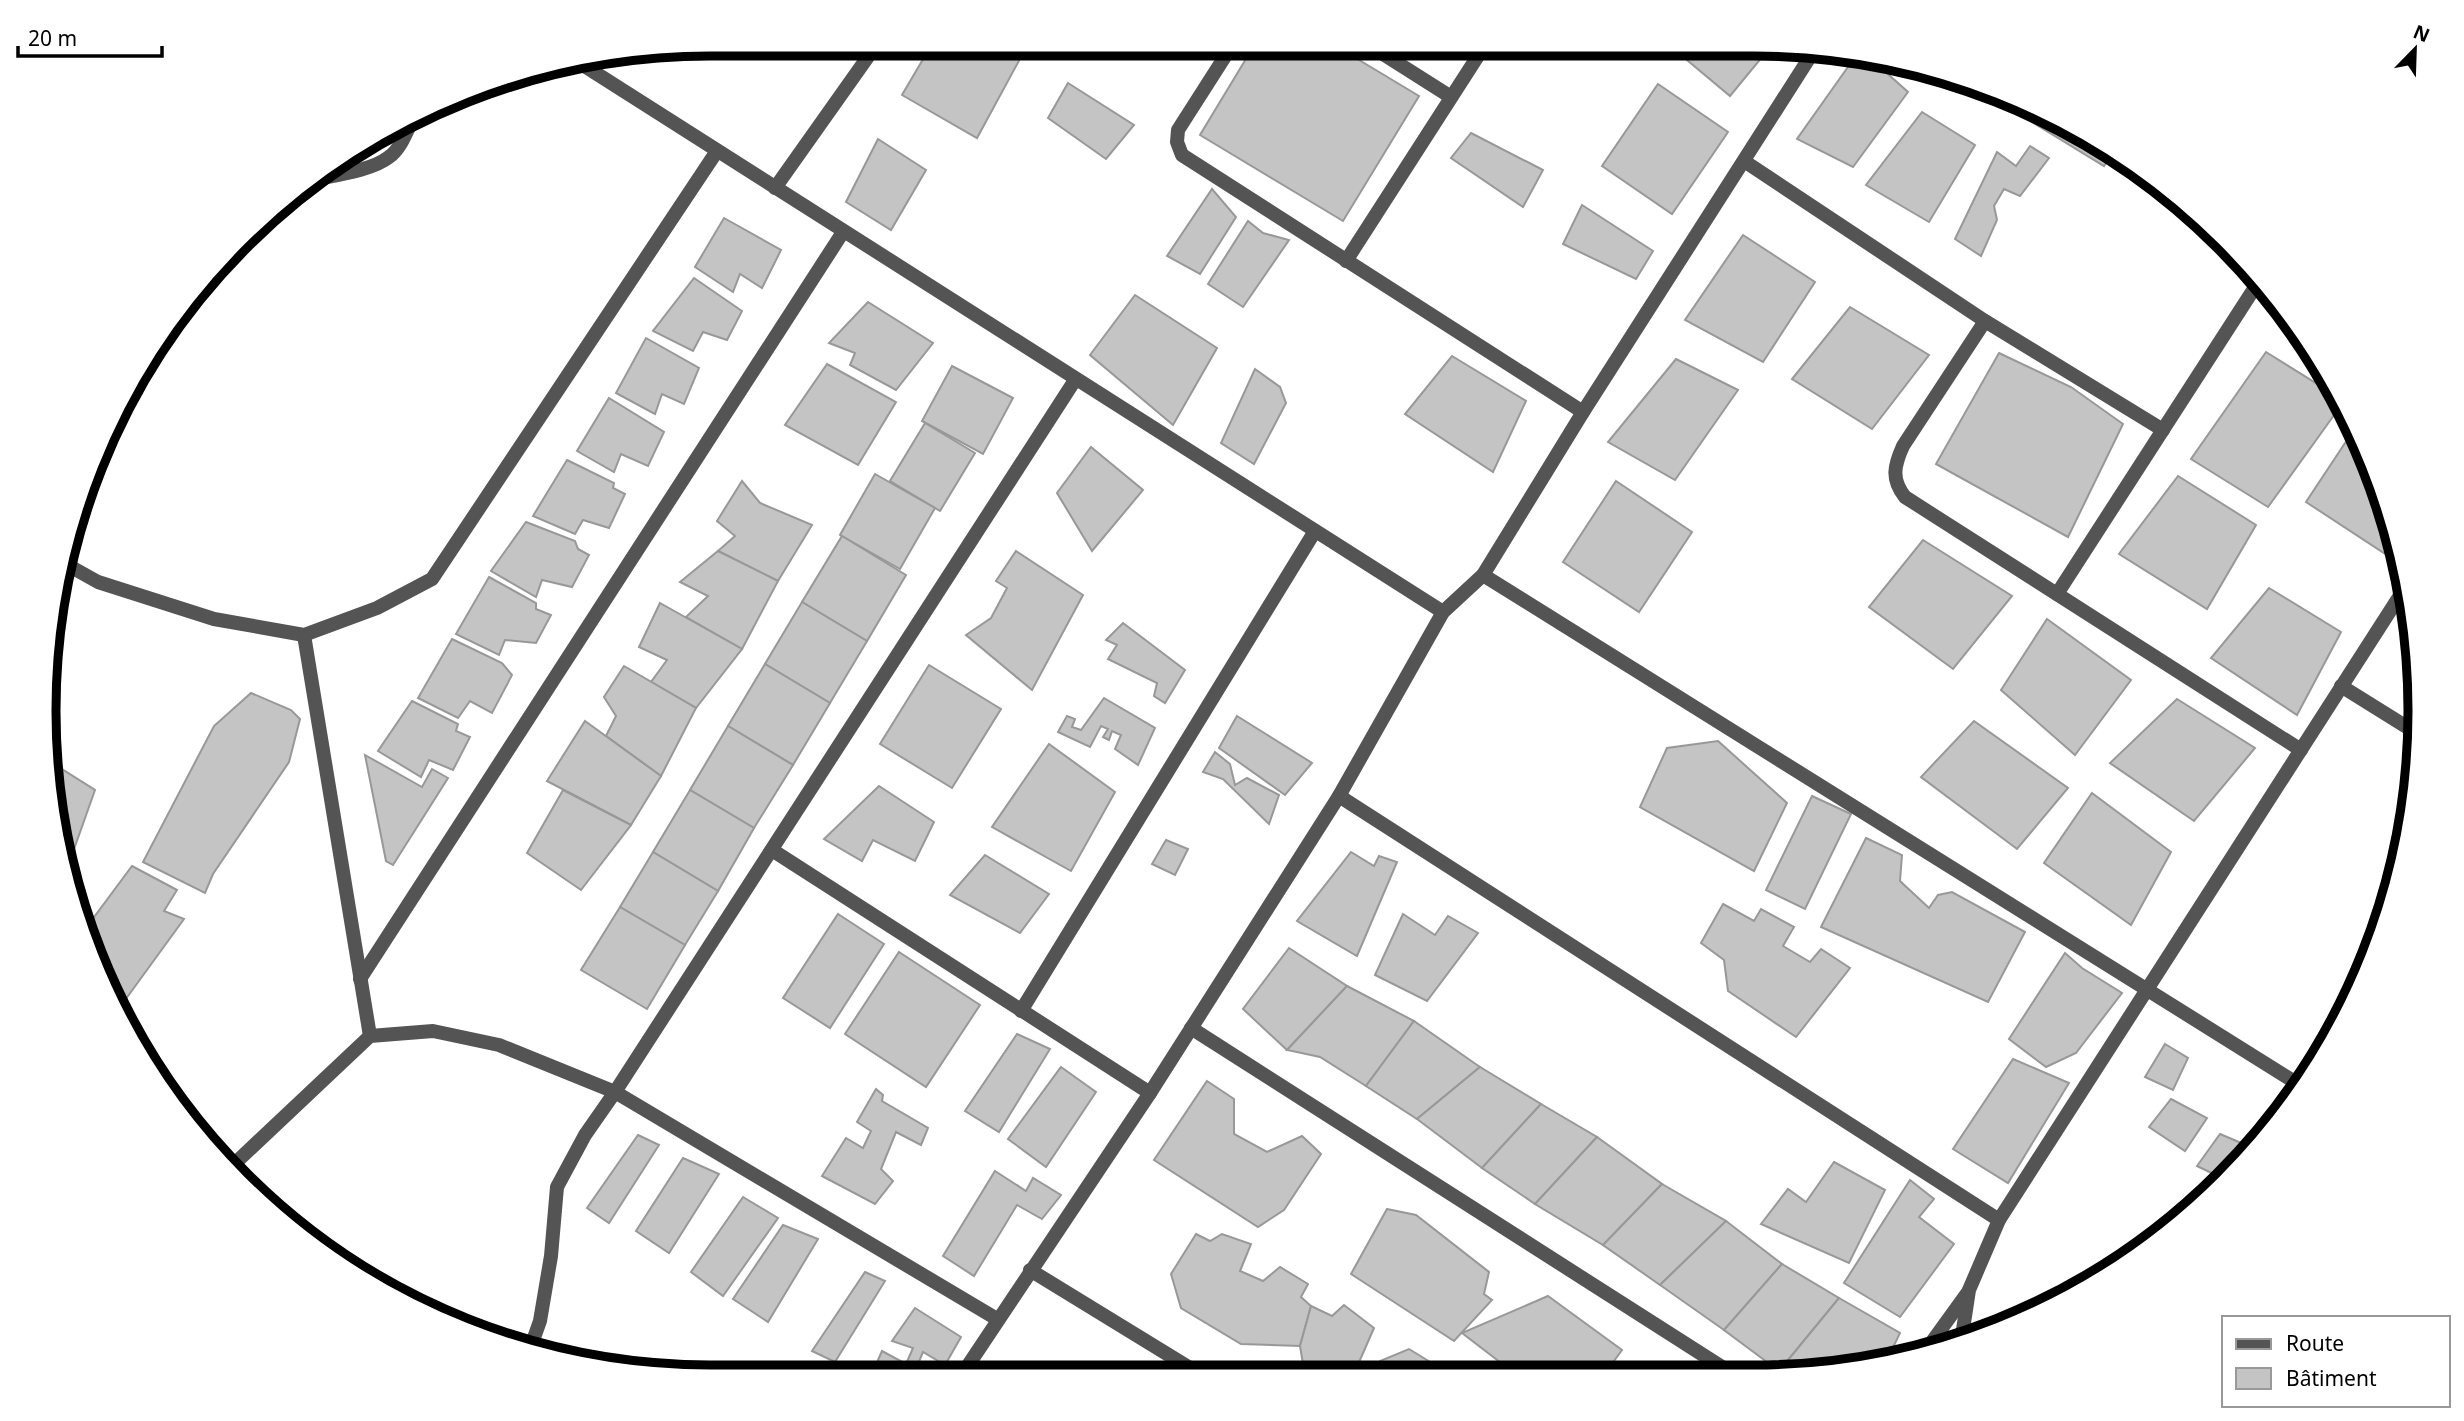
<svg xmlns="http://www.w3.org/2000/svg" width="2464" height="1421" font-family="'Noto Sans',sans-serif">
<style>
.building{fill:#c4c4c4;stroke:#989898;stroke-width:2}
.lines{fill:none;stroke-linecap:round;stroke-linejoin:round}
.street{stroke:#545454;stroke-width:14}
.rim{fill:none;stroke:#000;stroke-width:9}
</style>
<rect width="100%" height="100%" fill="#fff"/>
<g class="building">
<path d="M 805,44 L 827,44 L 820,56 Z"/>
<path d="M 932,44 L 1002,44 L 1021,57 L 977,138 L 902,95 Z"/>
<path d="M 1255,44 L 1334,45 L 1419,96 L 1343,221 L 1200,135 Z"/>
<path d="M 1669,45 L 1772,45 L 1730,96 Z"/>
<path d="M 1855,57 L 1872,60 L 1908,92 L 1853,167 L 1797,139 Z"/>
<path d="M 1068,83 L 1134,125 L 1106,159 L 1048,118 Z"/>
<path d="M 1658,84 L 1728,132 L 1672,214 L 1602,166 Z"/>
<path d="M 2032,111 L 2113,151 L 2104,166 L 2027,119 Z"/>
<path d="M 1922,112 L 1975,145 L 1929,222 L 1866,185 Z"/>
<path d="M 1471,133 L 1543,170 L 1523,207 L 1451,158 Z"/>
<path d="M 878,139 L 926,170 L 891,230 L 846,202 Z"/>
<path d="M 2030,146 L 2049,158 L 2020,196 L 2004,189 L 1994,206 L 1997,220 L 1981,256 L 1955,239 L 1997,152 L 2016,166 Z"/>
<path d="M 1212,189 L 1236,217 L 1200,274 L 1167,256 Z"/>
<path d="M 1582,205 L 1653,251 L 1636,279 L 1563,244 Z"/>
<path d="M 724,218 L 781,250 L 762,288 L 740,274 L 733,292 L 695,267 Z"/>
<path d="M 1248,221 L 1263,233 L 1289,240 L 1243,307 L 1208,284 Z"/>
<path d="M 1743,235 L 1815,282 L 1763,362 L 1685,320 Z"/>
<path d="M 694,278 L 742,311 L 727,340 L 703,332 L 693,351 L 653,331 Z"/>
<path d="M 1135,295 L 1217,348 L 1173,425 L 1090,355 Z"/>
<path d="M 868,302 L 933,343 L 896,390 L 850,365 L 855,353 L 829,343 Z"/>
<path d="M 1850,307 L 1929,355 L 1872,429 L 1792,379 Z"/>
<path d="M 646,338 L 699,368 L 684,404 L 662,394 L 655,414 L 616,393 Z"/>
<path d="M 2266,352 L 2338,397 L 2342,404 L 2268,507 L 2191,459 Z"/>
<path d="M 1999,353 L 2071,387 L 2123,424 L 2068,537 L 1936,464 Z"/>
<path d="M 1452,356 L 1526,401 L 1493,472 L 1405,414 Z"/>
<path d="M 1676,359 L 1738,390 L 1675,480 L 1608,442 Z"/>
<path d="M 827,364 L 896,402 L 858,465 L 785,425 Z"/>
<path d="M 952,366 L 1013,398 L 983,454 L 922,421 Z"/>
<path d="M 1255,369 L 1280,387 L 1286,403 L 1254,464 L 1221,443 Z"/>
<path d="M 609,398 L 664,432 L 648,466 L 621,454 L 614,472 L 577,451 Z"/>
<path d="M 925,423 L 975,453 L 940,511 L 890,481 Z"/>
<path d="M 2355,428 L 2369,455 L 2398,550 L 2393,559 L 2306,502 Z"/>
<path d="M 1091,447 L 1143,490 L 1092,551 L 1057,493 Z"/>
<path d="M 567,460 L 614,483 L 613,488 L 625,494 L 609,528 L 583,520 L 575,534 L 533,516 Z"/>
<path d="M 875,474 L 935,508 L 900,569 L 840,535 Z"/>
<path d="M 2178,476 L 2256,525 L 2207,609 L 2119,554 Z"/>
<path d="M 742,481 L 760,503 L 812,525 L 778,581 L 718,551 L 735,536 L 717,521 Z"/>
<path d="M 1616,481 L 1692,532 L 1639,612 L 1563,562 Z"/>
<path d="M 526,522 L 575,541 L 578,549 L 589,555 L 572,587 L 542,580 L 536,597 L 491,571 Z"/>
<path d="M 842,536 L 906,575 L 867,641 L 802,602 Z"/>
<path d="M 1923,540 L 2012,596 L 1953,669 L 1869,607 Z"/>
<path d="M 718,551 L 778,581 L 742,649 L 686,617 L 708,596 L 680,582 Z"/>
<path d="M 1016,551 L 1083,595 L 1032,690 L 966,635 L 991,618 L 1007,588 L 996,581 Z"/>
<path d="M 489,577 L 536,603 L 536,609 L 551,615 L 536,643 L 505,640 L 499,655 L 456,634 Z"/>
<path d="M 2269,588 L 2341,632 L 2297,715 L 2211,658 Z"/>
<path d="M 802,602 L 867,641 L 830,703 L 765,664 Z"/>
<path d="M 660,603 L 742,649 L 696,708 L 651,682 L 667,660 L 639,647 Z"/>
<path d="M 2047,619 L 2131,680 L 2075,755 L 2001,690 Z"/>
<path d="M 1123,623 L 1185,670 L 1165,703 L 1154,696 L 1157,683 L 1108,659 L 1117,645 L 1106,640 Z"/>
<path d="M 452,639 L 502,663 L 512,675 L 492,713 L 470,701 L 458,718 L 418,698 Z"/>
<path d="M 765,664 L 830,703 L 793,765 L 728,726 Z"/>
<path d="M 929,665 L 1001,709 L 952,788 L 880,744 Z"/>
<path d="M 624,666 L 696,708 L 661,776 L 606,736 L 616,716 L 604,697 Z"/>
<path d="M 251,693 L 291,710 L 300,719 L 289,762 L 213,874 L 205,893 L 143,862 L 214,726 Z"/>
<path d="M 1104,698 L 1155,728 L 1138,765 L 1115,749 L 1121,735 L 1112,731 L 1109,740 L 1103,737 L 1108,729 L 1101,726 L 1090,747 L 1058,732 L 1067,716 L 1075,719 L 1072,727 L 1081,730 Z"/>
<path d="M 2177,699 L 2255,748 L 2194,821 L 2110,763 Z"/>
<path d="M 412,701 L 458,724 L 456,731 L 470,737 L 453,770 L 429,760 L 421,777 L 378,751 Z"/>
<path d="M 1237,716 L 1312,763 L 1285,795 L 1219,748 Z"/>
<path d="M 585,721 L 661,776 L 631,825 L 547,781 Z"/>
<path d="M 1974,721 L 2068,788 L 2017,849 L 1921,777 Z"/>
<path d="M 728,726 L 793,765 L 754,828 L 690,790 Z"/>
<path d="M 1718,741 L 1787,803 L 1754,871 L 1640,807 L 1667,748 Z"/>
<path d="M 1049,744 L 1115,792 L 1071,871 L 992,827 Z"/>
<path d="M 1215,752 L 1230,764 L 1235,785 L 1247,778 L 1279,795 L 1269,824 L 1223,779 L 1203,772 Z"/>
<path d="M 365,755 L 422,787 L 432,769 L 448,778 L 393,865 L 386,861 Z"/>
<path d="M 46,759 L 95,790 L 73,852 L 68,852 Z"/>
<path d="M 879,786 L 934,822 L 915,861 L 873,840 L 862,861 L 824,839 Z"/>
<path d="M 563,790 L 631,825 L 581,890 L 527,853 Z"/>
<path d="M 690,790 L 754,828 L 718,891 L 653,852 Z"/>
<path d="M 2092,793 L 2171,852 L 2131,925 L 2044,863 Z"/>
<path d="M 1812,796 L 1851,814 L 1805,909 L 1766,890 Z"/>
<path d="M 1866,838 L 1902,855 L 1900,881 L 1929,908 L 1938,895 L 1952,892 L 2025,932 L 1988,1002 L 1821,927 Z"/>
<path d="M 1166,840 L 1188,849 L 1175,875 L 1152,864 Z"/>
<path d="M 653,852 L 718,891 L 685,945 L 620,907 Z"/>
<path d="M 1351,852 L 1374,866 L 1379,856 L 1397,862 L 1357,956 L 1297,921 Z"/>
<path d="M 985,855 L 1049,894 L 1020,933 L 950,895 Z"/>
<path d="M 132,866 L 177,890 L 164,911 L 184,919 L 120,1007 L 94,965 L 86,928 Z"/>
<path d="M 1723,904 L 1754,921 L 1761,909 L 1794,927 L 1783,946 L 1810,962 L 1821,949 L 1850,968 L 1796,1037 L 1728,991 L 1724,960 L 1701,943 Z"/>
<path d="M 620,907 L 685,945 L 647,1009 L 581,970 Z"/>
<path d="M 838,914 L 884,944 L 830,1028 L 783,998 Z"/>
<path d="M 1403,914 L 1435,935 L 1448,916 L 1478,933 L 1427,1001 L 1375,975 Z"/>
<path d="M 1289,948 L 1347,986 L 1287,1050 L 1243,1009 Z"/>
<path d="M 899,952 L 980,1005 L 926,1087 L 845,1034 Z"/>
<path d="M 2065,953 L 2082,968 L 2122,993 L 2076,1053 L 2046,1067 L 2009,1039 Z"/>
<path d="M 1347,986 L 1414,1021 L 1366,1086 L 1320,1057 L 1287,1050 Z"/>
<path d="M 1414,1021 L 1480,1067 L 1417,1119 L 1366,1086 Z"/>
<path d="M 1017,1034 L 1050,1049 L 999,1132 L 965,1111 Z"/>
<path d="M 2165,1044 L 2188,1058 L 2173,1090 L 2145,1077 Z"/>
<path d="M 2013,1059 L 2069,1083 L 2008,1183 L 1953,1149 Z"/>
<path d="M 1061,1067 L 1096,1092 L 1046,1167 L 1008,1139 Z"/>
<path d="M 1480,1067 L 1541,1104 L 1482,1168 L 1417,1119 Z"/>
<path d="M 1207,1081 L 1234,1099 L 1234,1134 L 1267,1152 L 1302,1136 L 1321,1154 L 1284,1210 L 1258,1227 L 1154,1160 Z"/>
<path d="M 876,1089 L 883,1095 L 882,1101 L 928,1128 L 921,1145 L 896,1132 L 881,1169 L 893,1181 L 875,1204 L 822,1176 L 846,1138 L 863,1148 L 871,1131 L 857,1122 Z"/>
<path d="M 2171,1099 L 2207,1118 L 2185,1151 L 2149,1127 Z"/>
<path d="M 1541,1104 L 1597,1137 L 1535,1204 L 1482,1168 Z"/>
<path d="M 2220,1134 L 2253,1148 L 2226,1180 L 2197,1166 Z"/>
<path d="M 638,1135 L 659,1145 L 609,1223 L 587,1208 Z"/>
<path d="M 1597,1137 L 1662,1184 L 1603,1245 L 1535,1204 Z"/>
<path d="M 683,1158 L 719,1174 L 669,1253 L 636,1231 Z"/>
<path d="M 1834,1162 L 1885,1190 L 1849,1263 L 1761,1224 L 1788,1189 L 1806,1202 Z"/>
<path d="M 995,1171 L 1026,1191 L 1033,1178 L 1061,1195 L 1042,1219 L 1017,1205 L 974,1276 L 943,1256 Z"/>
<path d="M 1910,1180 L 1934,1199 L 1919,1217 L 1954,1244 L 1900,1317 L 1844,1283 Z"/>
<path d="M 1662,1184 L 1726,1221 L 1660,1285 L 1603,1245 Z"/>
<path d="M 743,1197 L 778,1218 L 723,1296 L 691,1272 Z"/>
<path d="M 1387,1209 L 1416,1215 L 1489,1272 L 1484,1294 L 1492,1300 L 1454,1341 L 1351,1274 Z"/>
<path d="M 1726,1221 L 1782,1264 L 1724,1330 L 1660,1285 Z"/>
<path d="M 783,1225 L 818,1239 L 768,1322 L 733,1299 Z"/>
<path d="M 1196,1234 L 1210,1241 L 1222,1234 L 1251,1244 L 1240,1271 L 1263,1281 L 1280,1267 L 1308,1284 L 1301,1297 L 1311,1306 L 1300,1346 L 1241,1344 L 1181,1308 L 1171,1274 Z"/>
<path d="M 1782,1264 L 1839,1298 L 1779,1371 L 1724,1330 Z"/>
<path d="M 865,1272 L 885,1281 L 835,1362 L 812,1351 Z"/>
<path d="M 1548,1296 L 1622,1350 L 1603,1376 L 1518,1376 L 1462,1333 Z"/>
<path d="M 1839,1298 L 1900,1333 L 1888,1358 L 1798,1376 L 1785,1376 L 1779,1371 Z"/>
<path d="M 1344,1305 L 1374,1328 L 1353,1376 L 1305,1376 L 1300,1346 L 1311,1306 L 1332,1316 Z"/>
<path d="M 915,1308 L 961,1337 L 945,1365 L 923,1352 L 913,1376 L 871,1376 L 882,1351 L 906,1364 L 913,1348 L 892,1341 Z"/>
<path d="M 1409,1349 L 1453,1376 L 1370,1376 L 1380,1361 Z"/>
</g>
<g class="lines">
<g class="street">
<path d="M 1233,44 L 1178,130 L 1177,142 L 1182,155 L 1583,412"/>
<path d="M 1369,45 L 1451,97"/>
<path d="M 583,65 L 1443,612"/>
<path d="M 1744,161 L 1985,321 L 2163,430"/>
<path d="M 304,182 C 328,176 370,172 389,157 C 399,150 405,136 410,125"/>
<path d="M 775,188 L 877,44"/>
<path d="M 1346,261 L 1485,45"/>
<path d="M 1985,321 L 1903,446 C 1894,466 1891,479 1905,497 L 2301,750"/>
<path d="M 64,563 L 98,582 L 214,619 L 304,635 L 377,608 L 432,579 L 717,151"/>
<path d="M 1483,575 L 2303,1087"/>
<path d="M 2057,594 L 2259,281"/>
<path d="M 304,635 L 370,1036"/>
<path d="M 2341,686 L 2418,734"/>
<path d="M 1339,796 L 1999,1220"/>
<path d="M 772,850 L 1150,1093"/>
<path d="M 360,979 L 843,232"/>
<path d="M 1021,1011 L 1315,531"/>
<path d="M 1191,1028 L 1736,1376"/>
<path d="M 230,1168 L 370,1036 L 433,1031 L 499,1045 L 615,1092 L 997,1319"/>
<path d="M 1030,1270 L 1203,1376"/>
<path d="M 1961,1343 L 1969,1290 L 1999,1220 L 2408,583"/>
<path d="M 530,1349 L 540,1321 L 551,1256 L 557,1187 L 585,1135 L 615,1092 L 1075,380"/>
<path d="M 1926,1350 L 1968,1292"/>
<path d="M 961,1376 L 1150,1093 L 1339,796 L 1443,612 L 1483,575 L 1583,412 L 1815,49"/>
</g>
</g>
<path d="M0 0H2464V1421H0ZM710 56H1754A654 654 0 0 1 2408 710V711A654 654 0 0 1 1754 1365H710A654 654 0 0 1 56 711V710A654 654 0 0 1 710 56Z" fill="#fff" fill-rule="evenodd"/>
<path class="rim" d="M710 56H1754A654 654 0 0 1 2408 710V711A654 654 0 0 1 1754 1365H710A654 654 0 0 1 56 711V710A654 654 0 0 1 710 56Z"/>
<rect x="2222" y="1316" width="228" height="91" fill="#ffffff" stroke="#999999" stroke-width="2"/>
<rect x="2236" y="1339" width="35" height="10" fill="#545454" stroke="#999999" stroke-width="2"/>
<text x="2286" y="1351" font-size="21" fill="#000000">Route</text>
<rect x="2236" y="1368" width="35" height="21" fill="#c4c4c4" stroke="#999999" stroke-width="2"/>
<text x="2286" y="1386" font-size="21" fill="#000000">Bâtiment</text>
<g transform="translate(2415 49) rotate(23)" stroke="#ffffff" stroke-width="5" paint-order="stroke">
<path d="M0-5L12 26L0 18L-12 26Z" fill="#000000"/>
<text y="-10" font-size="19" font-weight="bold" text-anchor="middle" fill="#000000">N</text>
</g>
<path d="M18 46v10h144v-10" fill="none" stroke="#000000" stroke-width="3.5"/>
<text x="28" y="46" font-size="21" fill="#000000" stroke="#ffffff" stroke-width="5" paint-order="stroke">20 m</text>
</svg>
